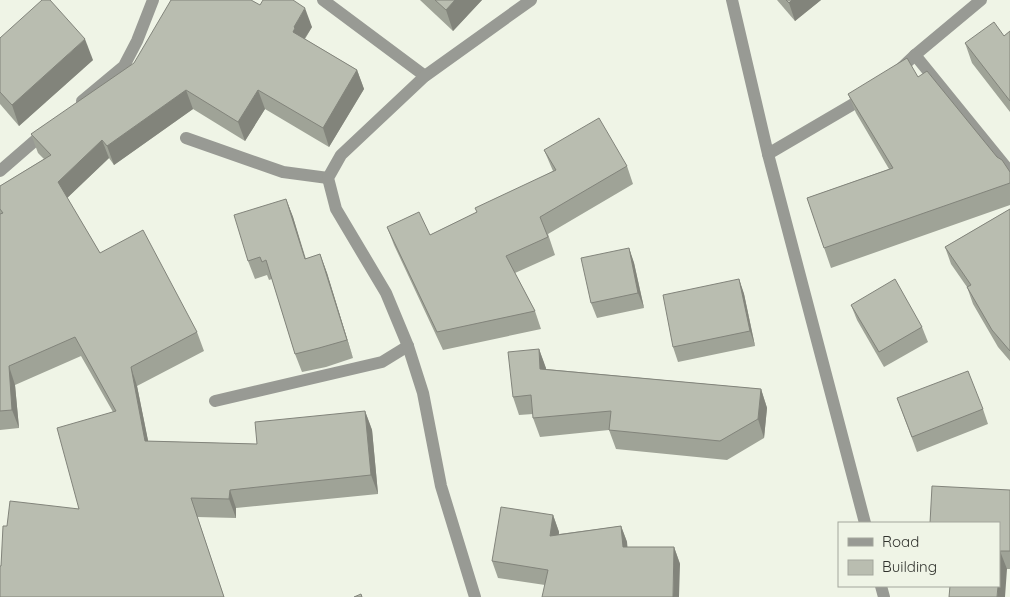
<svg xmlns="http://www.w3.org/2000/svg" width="1010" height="597" font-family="Quicksand,sans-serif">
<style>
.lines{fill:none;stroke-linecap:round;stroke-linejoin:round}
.minor{stroke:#989a94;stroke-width:12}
.wall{fill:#9fa397}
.shaded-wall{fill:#82847b}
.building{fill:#b9bdb0;stroke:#82847b}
</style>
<rect width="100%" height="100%" fill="#eff4e6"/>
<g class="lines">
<g class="minor">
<path d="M 323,0 L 425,76"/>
<path d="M 732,0 L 768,154 L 865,523"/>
<path d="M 915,55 L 1010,172"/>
<path d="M 896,73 L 915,55 L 981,0"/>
<path d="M 82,101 L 124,66 L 137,41 L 153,0"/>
<path d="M 186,138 L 283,172 L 328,178"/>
<path d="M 768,154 L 867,96"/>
<path d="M 0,171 L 46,131"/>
<path d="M 215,401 L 382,362 L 408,346"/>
<path d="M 881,586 L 884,597"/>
<path d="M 475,597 L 441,486 L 423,393 L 408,346 L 386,293 L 336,209 L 328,178 L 341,155 L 425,76 L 531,0"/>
</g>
</g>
<g class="wall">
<path d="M 420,0 L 482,0 L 453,31 Z"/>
<path d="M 777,0 L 821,0 L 795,21 Z"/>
<path d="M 260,5 L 312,27 L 305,39 L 357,70 L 364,89 L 329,147 L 265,109 L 245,141 L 193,109 L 114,165 L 109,158 L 67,198 L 100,253 L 197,332 L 204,351 L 137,386 L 148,441 L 257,444 L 365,411 L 372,430 L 378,494 L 236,508 L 236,518 L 197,517 L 224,597 L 0,597 L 0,566 L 1,566 L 7,526 L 79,509 L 113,412 L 81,356 L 15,385 L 19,428 L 0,430 L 0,186 L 44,159 L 38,153 L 31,134 Z"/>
<path d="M 1010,31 L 1010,112 L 972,63 L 965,43 L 1004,36 Z"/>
<path d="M 0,38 L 93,60 L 19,126 L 0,104 Z"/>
<path d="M 918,77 L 1010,172 L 1010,205 L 831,268 L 807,198 L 889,169 L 856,113 L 848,94 Z"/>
<path d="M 544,150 L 627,166 L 633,184 L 548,234 L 555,255 L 515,273 L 535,311 L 541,329 L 443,350 L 394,245 L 387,227 L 430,235 L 477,212 L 553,171 Z"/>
<path d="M 286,199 L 293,217 L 306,259 L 320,254 L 327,273 L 353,358 L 326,367 L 302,372 L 295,354 L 272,279 L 269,280 L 267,275 L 255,279 L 248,261 Z"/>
<path d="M 1010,209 L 1010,361 L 998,347 L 973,304 L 967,287 L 951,264 L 945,247 Z"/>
<path d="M 629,248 L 634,263 L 644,308 L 597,318 L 591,303 Z"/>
<path d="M 739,279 L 744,294 L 755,346 L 678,362 L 673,347 Z"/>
<path d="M 851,305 L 922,327 L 928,342 L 884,367 L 857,320 Z"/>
<path d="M 539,349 L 546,369 L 761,389 L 767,408 L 764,438 L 727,460 L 616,449 L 609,430 L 540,437 L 533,418 L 533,414 L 519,415 L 513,397 Z"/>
<path d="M 897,398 L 983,409 L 988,424 L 917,452 Z"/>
<path d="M 1010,490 L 1010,569 L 1007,569 L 950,586 L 999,523 Z"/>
<path d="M 553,515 L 559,532 L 559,534 L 621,526 L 627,542 L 627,547 L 674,547 L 680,564 L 545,585 L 498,578 L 492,561 Z"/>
</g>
<g class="shaded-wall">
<path d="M 455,0 L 482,0 L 453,31 L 446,10 Z"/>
<path d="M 792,0 L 821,0 L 795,21 L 789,3 Z"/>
<path d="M 305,8 L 312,27 L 301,44 L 293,32 L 294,27 Z"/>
<path d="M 85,39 L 93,60 L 19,126 L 12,105 Z"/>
<path d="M 357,70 L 364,89 L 329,147 L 323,128 Z"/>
<path d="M 186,90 L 193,109 L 114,165 L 107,146 Z"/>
<path d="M 258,90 L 265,109 L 245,141 L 238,122 Z"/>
<path d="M 102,140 L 109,158 L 64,201 L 58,182 Z"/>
<path d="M 286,199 L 293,217 L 311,278 L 305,259 Z"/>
<path d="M 629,248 L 634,263 L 644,308 L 638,293 Z"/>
<path d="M 320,254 L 327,273 L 353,358 L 347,340 Z"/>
<path d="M 739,279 L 744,294 L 755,346 L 750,331 Z"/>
<path d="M 539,349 L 546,368 L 547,387 L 540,369 Z"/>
<path d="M 9,366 L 15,385 L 19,428 L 12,410 Z"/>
<path d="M 131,367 L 137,386 L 152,460 L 145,441 Z"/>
<path d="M 761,389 L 767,408 L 764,438 L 758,419 Z"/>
<path d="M 365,411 L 372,430 L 378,494 L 371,475 Z"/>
<path d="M 230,490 L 236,508 L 236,518 L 229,499 Z"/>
<path d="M 191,498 L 197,517 L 224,597 Z"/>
<path d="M 553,515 L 559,532 L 556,552 L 550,536 Z"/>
<path d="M 621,526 L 627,542 L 629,563 L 623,547 Z"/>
<path d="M 674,547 L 680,564 L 679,597 L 673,597 Z"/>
<path d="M 1000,551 L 1007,569 L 1005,597 L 997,597 L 998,586 L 999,586 Z"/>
</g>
<g class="building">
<path d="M 42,0 L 50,0 L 85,39 L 12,105 L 0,92 L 0,38 Z"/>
<path d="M 171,0 L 251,0 L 260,5 L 263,0 L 293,0 L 305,8 L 294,27 L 295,28 L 293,32 L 357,70 L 323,128 L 258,90 L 238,122 L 186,90 L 107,146 L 102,140 L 58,182 L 100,253 L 143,230 L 197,332 L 131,367 L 145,441 L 257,444 L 255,422 L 365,411 L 371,475 L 230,490 L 229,499 L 191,498 L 224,597 L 0,597 L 0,566 L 1,566 L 3,526 L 7,526 L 10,501 L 79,509 L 57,428 L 116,411 L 75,337 L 9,366 L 12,410 L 0,411 L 0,214 L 3,213 L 0,209 L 0,186 L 51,155 L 31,134 L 134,63 Z"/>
<path d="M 435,0 L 455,0 L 446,10 Z"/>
<path d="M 786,0 L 792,0 L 789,3 Z"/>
<path d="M 994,22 L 1004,36 L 1010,31 L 1010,101 L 965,43 Z"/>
<path d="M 907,58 L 918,77 L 927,71 L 997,157 L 1002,160 L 1010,172 L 1010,183 L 824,248 L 807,198 L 893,168 L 848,94 Z"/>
<path d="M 599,118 L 627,166 L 540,217 L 548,237 L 506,256 L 535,311 L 437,332 L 387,227 L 419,212 L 430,235 L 477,212 L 475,208 L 556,170 L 544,150 Z"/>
<path d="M 286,199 L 305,259 L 320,254 L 347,340 L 319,348 L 295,354 L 266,260 L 262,262 L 260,257 L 248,261 L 234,215 Z"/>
<path d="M 1010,209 L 1010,351 L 992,330 L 967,287 L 971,285 L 945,247 Z"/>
<path d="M 629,248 L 638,293 L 591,303 L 581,258 Z"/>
<path d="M 739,279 L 750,331 L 673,347 L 663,295 Z"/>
<path d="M 895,279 L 922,327 L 879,352 L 851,305 Z"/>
<path d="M 539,349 L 540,369 L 761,389 L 758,419 L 720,441 L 609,430 L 611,411 L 533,418 L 531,395 L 513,397 L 508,352 Z"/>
<path d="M 968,371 L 983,409 L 912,437 L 897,398 Z"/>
<path d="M 932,486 L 1010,490 L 1010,551 L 1000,551 L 999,572 L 999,523 L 930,523 Z"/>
<path d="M 501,507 L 553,515 L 550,536 L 621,526 L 623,547 L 674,547 L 673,597 L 542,597 L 548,570 L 492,561 Z"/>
<path d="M 950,586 L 998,586 L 997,597 L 949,597 Z"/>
<path d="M 361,594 L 362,597 L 354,597 Z"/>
</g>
<rect x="838" y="522" width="162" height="65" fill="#eff4e6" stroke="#a3a69c"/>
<rect x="848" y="538" width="25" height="8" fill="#989a94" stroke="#a3a69c"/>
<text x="882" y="547" font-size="15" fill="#30322d">Road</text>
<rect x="848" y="560" width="25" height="15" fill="#b9bdb0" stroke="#a3a69c"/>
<text x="882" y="572" font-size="15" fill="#30322d">Building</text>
</svg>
